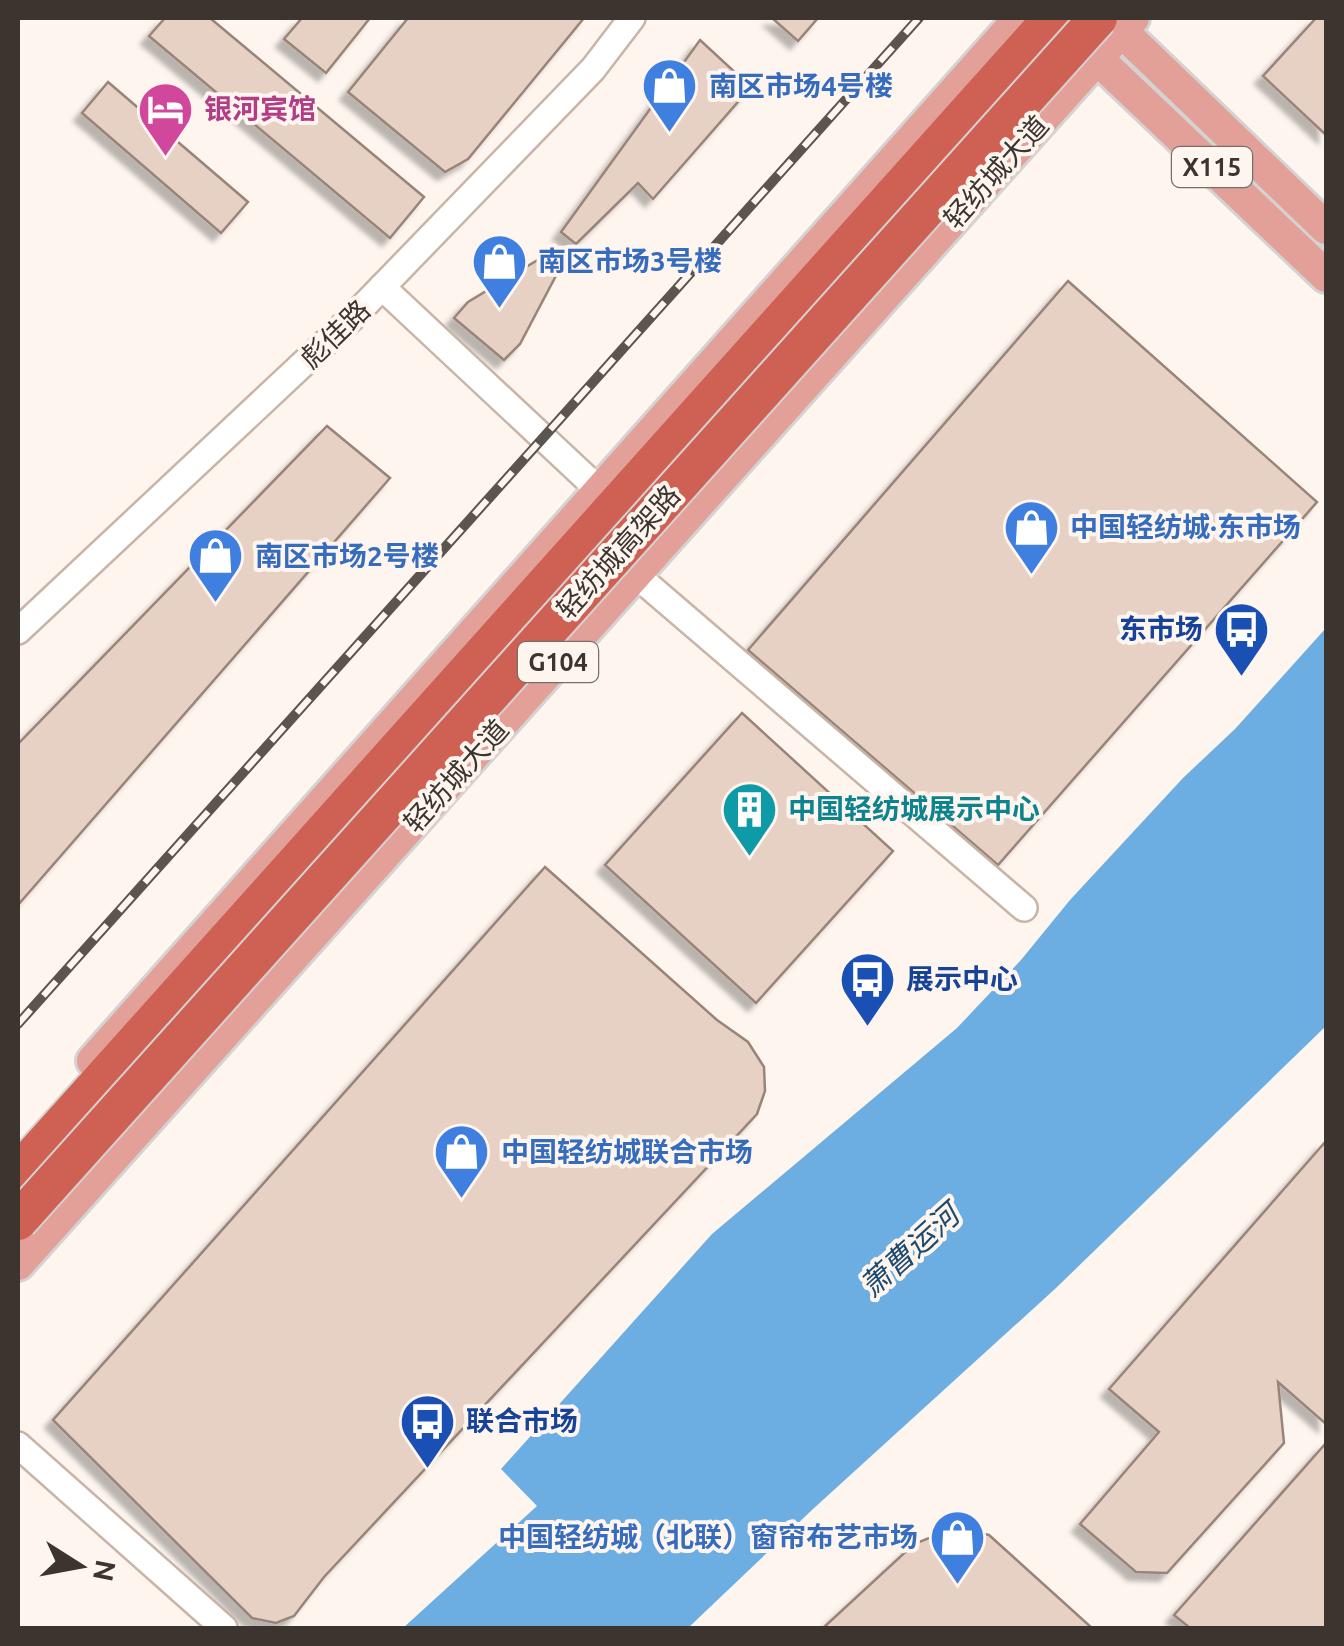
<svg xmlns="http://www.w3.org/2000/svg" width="1344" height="1646" font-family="Ubuntu,'Noto Sans SC',sans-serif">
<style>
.water{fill:#6cade2}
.building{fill:#e7d1c5;stroke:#998479;stroke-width:2.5;filter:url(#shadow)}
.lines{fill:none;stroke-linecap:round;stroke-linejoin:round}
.minor-casing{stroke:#c9b5a7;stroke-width:30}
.major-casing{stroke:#d4d3d1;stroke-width:38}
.highway-casing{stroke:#d4d3d1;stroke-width:42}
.minor{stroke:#fff;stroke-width:25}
.major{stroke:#e2a098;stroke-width:32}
.highway{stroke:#cf6154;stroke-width:38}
.rail-casing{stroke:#5c554f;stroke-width:10}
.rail{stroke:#fef5ef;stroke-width:6;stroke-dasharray:19;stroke-linecap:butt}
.highway-bridge-casing{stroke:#d4d3d1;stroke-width:42;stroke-linecap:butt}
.highway-bridge{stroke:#cf6154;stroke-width:38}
.labels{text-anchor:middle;stroke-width:8;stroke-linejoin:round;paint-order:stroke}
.shield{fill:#fef5ef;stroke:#766f69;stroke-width:2.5}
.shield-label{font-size:25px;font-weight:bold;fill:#3c352f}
.shop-label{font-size:28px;font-weight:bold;fill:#366cbe;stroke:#fef5ef;text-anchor:start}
.hotel-label{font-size:28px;font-weight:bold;fill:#b23c85;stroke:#fef5ef;text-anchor:start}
.street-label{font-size:28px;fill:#3c352f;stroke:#fef5ef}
.transit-label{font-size:28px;font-weight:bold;fill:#164399;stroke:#fef5ef;text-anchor:start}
.culture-label{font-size:28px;font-weight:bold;fill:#0d838f;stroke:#fef5ef;text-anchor:start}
.water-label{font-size:30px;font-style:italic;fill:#1c4b6f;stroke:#fef5ef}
</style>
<defs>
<filter id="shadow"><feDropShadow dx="-8" dy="8" stdDeviation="2.5" flood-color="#0004"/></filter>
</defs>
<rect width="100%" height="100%" fill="#fef5ef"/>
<path class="water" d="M 1326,628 L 1326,1026 L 1056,1288 L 813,1509 L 688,1628 L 403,1628 L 537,1506 L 501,1469 L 712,1234 L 957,1028 L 1021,960 L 1070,900 L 1183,778 L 1235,729 Z"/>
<g class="building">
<path d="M 165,18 L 210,18 L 424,197 L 390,238 L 149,36 Z"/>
<path d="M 302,18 L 370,18 L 326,73 L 284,39 Z"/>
<path d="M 408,18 L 584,18 L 468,159 L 445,172 L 348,92 Z"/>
<path d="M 772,18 L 818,18 L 798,41 Z"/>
<path d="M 1316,18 L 1326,18 L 1326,135 L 1263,76 Z"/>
<path d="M 700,40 L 751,87 L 653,199 L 638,183 L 576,244 L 561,232 Z"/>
<path d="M 108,82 L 248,202 L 221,233 L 82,113 Z"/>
<path d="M 546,255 L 560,268 L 520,344 L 504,360 L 454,318 L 468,302 Z"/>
<path d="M 1068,281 L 1317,502 L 998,865 L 748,650 Z"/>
<path d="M 327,426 L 390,478 L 18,905 L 18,744 Z"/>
<path d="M 742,713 L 893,851 L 756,1003 L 605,865 Z"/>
<path d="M 545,867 L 717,1020 L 748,1042 L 764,1067 L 765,1091 L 757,1114 L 324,1577 L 294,1616 L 276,1623 L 252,1618 L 53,1420 Z"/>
<path d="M 1326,1141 L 1326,1424 L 1278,1382 L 1284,1443 L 1167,1573 L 1136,1572 L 1080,1524 L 1159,1432 L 1109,1389 Z"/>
<path d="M 1326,1443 L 1326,1628 L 1190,1628 L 1174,1615 Z"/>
<path d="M 954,1528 L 989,1535 L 1092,1628 L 823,1628 L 914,1544 Z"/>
</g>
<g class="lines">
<defs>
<g id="minor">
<path d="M 382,287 L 600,491"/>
<path d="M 636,575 L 1024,908"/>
<path d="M 18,631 L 354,316 L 593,69 L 632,18"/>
<path d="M 18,1445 L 224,1628"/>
</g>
<g id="major">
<path d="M 1108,18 L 1326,228"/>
<path d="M 1083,45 L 1326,276"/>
<path d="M 93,1061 L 1020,18"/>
<path d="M 18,1264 L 1133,18"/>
</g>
<path id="highway" d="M 18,1173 L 1052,18"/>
</defs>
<use href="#minor" class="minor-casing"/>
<use href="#major" class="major-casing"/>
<use href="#highway" class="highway-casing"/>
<use href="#minor" class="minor"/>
<use href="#major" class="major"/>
<use href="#highway" class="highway"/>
<defs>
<path id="rail" d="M 18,1024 L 919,18"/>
</defs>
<use href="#rail" class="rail-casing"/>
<use href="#rail" class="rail"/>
<defs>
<path id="highway-bridge" d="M 18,1221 L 1098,18"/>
</defs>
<use href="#highway-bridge" class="highway-bridge-casing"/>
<use href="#highway-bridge" class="highway-bridge"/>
</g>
<defs>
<symbol id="shop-pin" viewBox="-11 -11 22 30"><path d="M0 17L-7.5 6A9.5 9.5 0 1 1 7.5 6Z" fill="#3f7fe0" stroke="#fef5ef"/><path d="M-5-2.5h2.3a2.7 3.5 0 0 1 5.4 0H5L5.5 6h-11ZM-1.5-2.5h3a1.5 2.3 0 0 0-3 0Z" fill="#fff"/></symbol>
<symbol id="hotel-pin" viewBox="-11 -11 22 30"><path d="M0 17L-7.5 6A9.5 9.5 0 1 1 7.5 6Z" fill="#d1479c" stroke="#fef5ef"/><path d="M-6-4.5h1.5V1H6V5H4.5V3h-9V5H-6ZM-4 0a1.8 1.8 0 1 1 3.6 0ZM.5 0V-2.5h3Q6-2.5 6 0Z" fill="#fff"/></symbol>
<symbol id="bus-pin" viewBox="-11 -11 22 30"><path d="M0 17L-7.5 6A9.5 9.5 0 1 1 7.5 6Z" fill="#1a4fb4" stroke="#fef5ef"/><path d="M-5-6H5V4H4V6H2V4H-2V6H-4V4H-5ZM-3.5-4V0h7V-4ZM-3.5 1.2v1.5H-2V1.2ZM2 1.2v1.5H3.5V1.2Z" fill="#fff"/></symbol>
<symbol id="building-pin" viewBox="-11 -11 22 30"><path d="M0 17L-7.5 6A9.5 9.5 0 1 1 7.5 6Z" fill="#0f9aa8" stroke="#fef5ef"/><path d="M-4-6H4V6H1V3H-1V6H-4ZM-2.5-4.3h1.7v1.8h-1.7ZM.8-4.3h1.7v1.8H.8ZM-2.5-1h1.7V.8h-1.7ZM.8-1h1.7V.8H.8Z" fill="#fff"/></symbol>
</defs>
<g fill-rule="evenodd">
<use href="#shop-pin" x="638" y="54" width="63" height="86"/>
<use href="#hotel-pin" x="134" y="78" width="63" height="86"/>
<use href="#shop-pin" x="468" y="230" width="63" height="86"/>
<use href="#shop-pin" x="1000" y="496" width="63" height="86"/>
<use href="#shop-pin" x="184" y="524" width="63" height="86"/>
<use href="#bus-pin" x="1210" y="598" width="63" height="86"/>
<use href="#building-pin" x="718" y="778" width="63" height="86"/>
<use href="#bus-pin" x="836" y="948" width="63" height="86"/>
<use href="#shop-pin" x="430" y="1120" width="63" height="86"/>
<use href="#bus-pin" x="396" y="1390" width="63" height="86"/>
<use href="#shop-pin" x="926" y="1506" width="63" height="86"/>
</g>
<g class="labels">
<g class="shield">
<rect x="1172" y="147" width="80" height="40" rx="8"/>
<rect x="518" y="642" width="80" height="40" rx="8"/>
</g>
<g class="shield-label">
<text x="1212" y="176">X115</text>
<text x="558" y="671">G104</text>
</g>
<g class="shop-label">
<text x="709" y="96">南区市场4号楼</text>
<text x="538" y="271">南区市场3号楼</text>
<text x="1070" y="537">中国轻纺城·东市场</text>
<text x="255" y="566">南区市场2号楼</text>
<text x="501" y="1162">中国轻纺城联合市场</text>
<text x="918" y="1547" text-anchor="end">中国轻纺城（北联）窗帘布艺市场</text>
</g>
<g class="hotel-label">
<text x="204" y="119">银河宾馆</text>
</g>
<g class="street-label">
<text transform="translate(996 172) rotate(-48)" y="10">轻纺城大道</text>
<text transform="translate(335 334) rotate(-44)" y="10">彪佳路</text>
<text transform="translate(618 552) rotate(-48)" y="10">轻纺城高架路</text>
<text transform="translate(456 776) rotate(-48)" y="10">轻纺城大道</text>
</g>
<g class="transit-label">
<text x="1203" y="639" text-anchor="end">东市场</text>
<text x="906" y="989">展示中心</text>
<text x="466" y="1431">联合市场</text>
</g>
<g class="culture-label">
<text x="788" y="819">中国轻纺城展示中心</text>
</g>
<g class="water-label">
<text transform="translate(910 1251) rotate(-42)" y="10">萧曹运河</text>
</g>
</g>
<rect width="1344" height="1646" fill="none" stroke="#3c352f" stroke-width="40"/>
<g transform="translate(80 1566) rotate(101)" stroke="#fef5ef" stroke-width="8" paint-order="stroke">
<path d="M0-8L18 38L0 25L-18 38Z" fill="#3c352f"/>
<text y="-15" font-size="28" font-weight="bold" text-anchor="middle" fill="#3c352f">N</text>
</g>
</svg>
